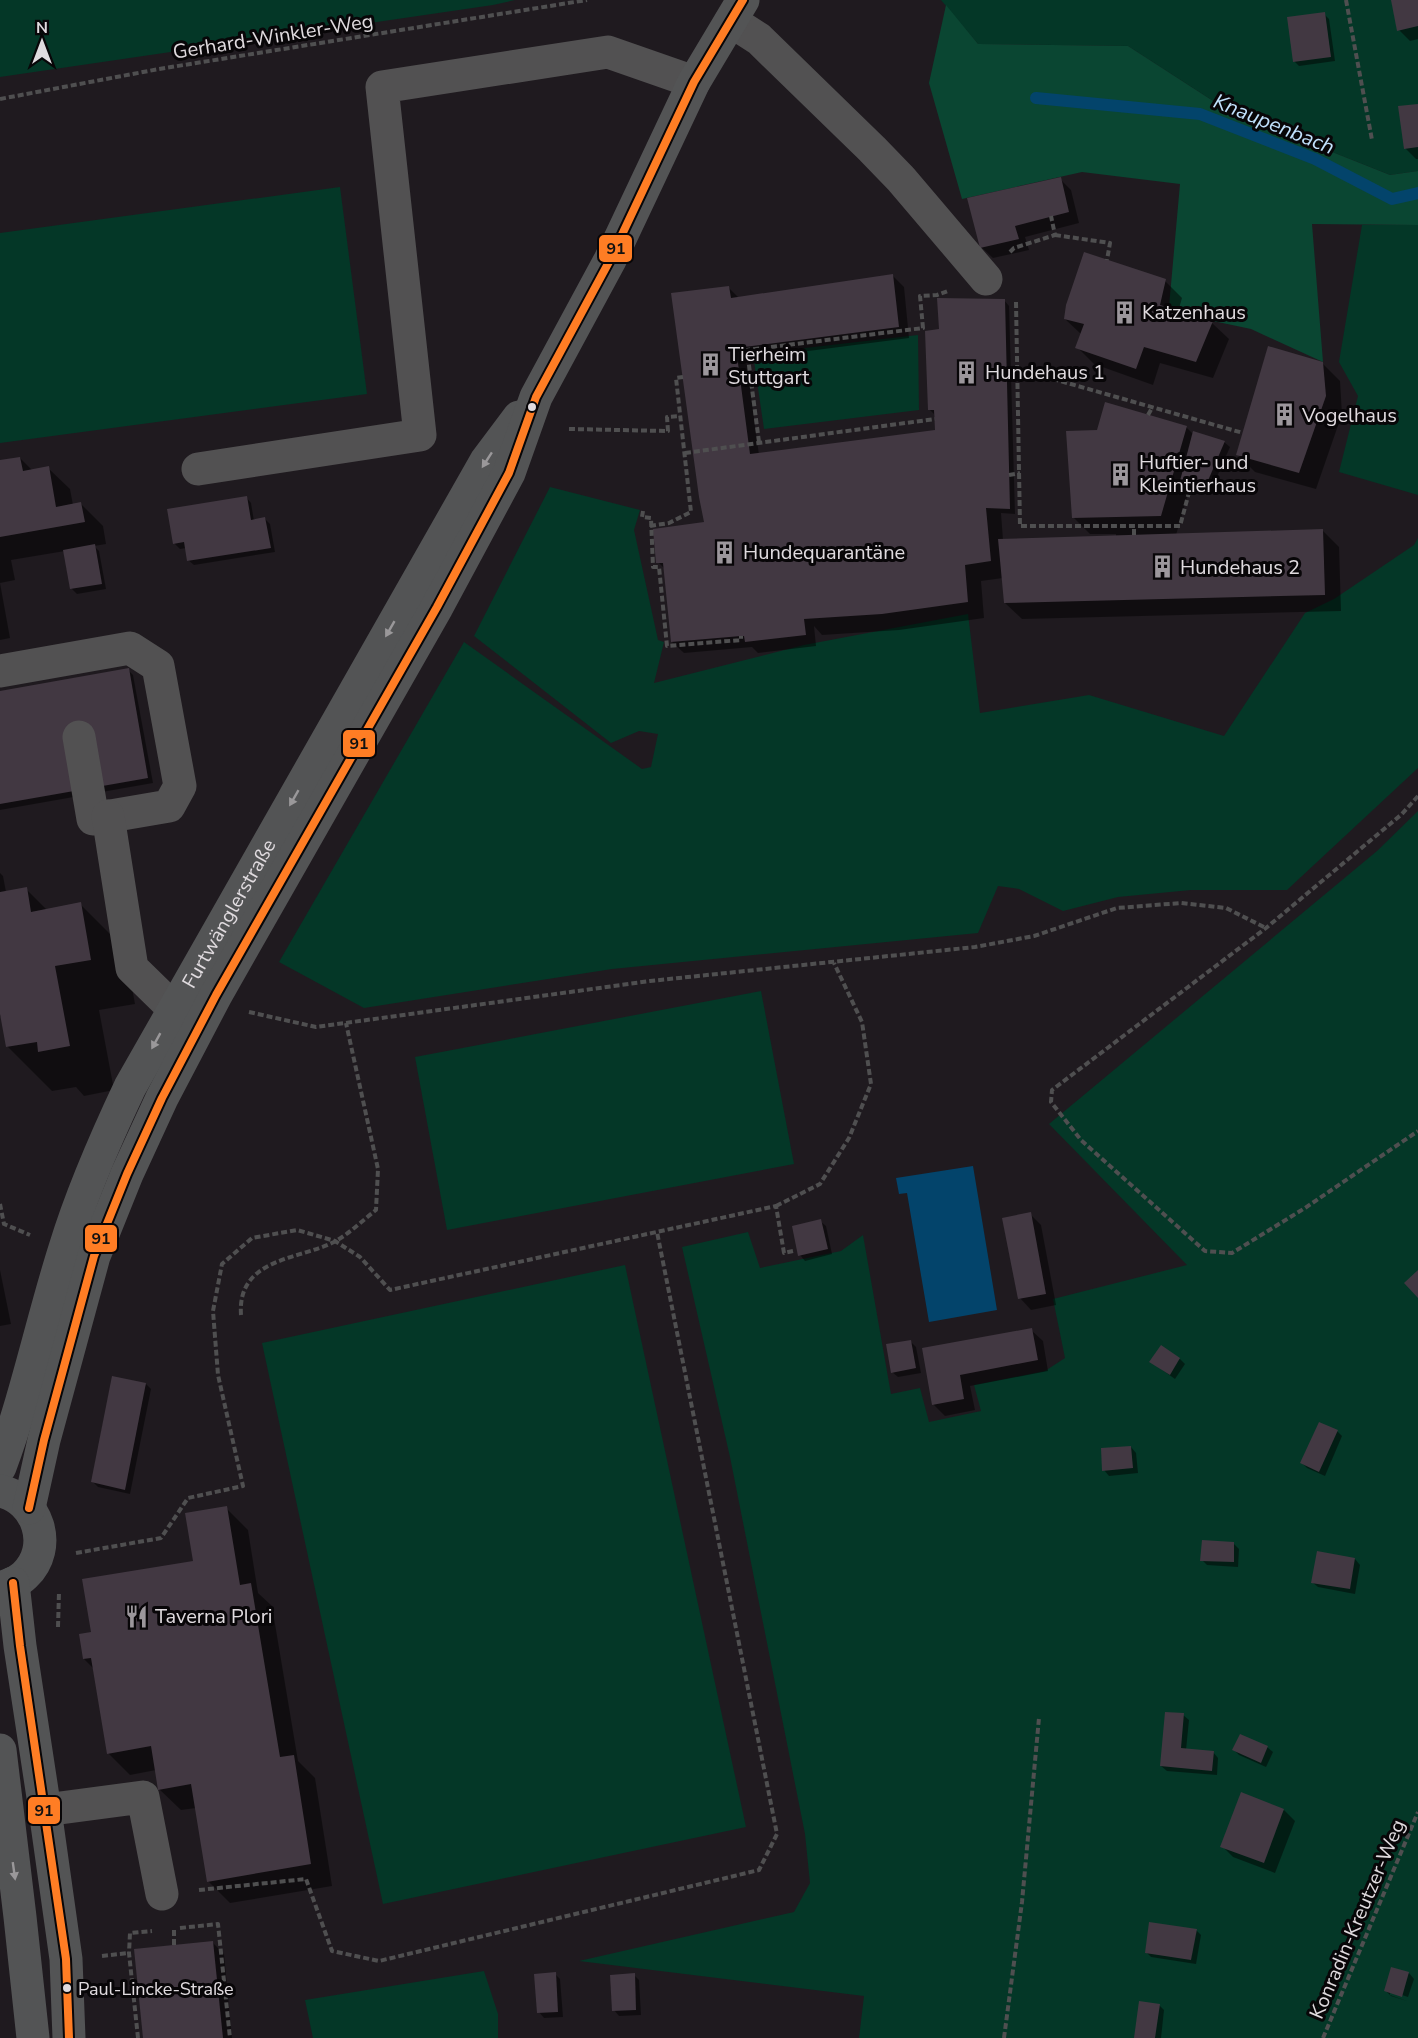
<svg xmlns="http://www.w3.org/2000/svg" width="1418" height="2038" font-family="'Nunito Sans',sans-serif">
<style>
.green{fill:#043727}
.forest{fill:#0a4632}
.water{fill:#03446b}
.shadow{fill:#0007}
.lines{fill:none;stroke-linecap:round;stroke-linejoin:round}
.stream{stroke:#03446b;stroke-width:12}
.building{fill:#423842}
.path{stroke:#4f4f50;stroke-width:4;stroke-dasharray:6 3;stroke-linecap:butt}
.minor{stroke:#525152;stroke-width:33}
.major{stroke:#535455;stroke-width:33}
.bus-1-casing{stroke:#080608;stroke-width:12}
.bus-1{stroke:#ff7d24;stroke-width:8}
.oneway{fill:#9a989a}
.bus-dot{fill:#e0dbdf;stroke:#080608;stroke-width:2}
.labels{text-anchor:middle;stroke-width:6;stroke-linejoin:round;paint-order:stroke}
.bus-label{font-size:18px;fill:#e0dbdf;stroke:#080608;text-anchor:start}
.street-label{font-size:20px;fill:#e0dbdf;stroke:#080608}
.poi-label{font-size:20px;fill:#e0dbdf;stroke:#080608;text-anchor:start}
.water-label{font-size:21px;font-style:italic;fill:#c1e1fc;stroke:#080608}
.line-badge{stroke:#080608;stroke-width:2}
.pale-badge-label{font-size:16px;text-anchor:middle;font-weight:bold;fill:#111}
</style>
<rect width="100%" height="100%" fill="#1f1a1f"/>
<g class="green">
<path d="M 0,0 L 515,0 L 493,5 L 0,77 Z"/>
<path d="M 941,0 L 1418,0 L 1418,171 L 1390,175 L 1227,110 L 1128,46 L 978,44 Z"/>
<path d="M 340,187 L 367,394 L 0,443 L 0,233 Z"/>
<path d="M 1362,225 L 1418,225 L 1418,495 L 1339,472 L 1358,396 L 1339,362 Z"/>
<path d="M 918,335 L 919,410 L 764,429 L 753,354 Z"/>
<path d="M 550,487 L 640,510 L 634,530 L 658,640 L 664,642 L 654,683 L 804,645 L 968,614 L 980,713 L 1089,695 L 1224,736 L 1305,613 L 1334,599 L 1414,545 L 1418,538 L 1418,768 L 1287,890 L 1191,890 L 1118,897 L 1063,911 L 1019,889 L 998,886 L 978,933 L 612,969 L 364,1008 L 279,962 L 464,642 L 642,769 L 651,767 L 658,734 L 639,731 L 611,743 L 474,636 Z"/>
<path d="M 1418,811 L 1418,2038 L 859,2038 L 864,1996 L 579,1961 L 794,1912 L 810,1883 L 805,1834 L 730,1457 L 682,1247 L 748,1232 L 760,1268 L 841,1251 L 863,1235 L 891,1394 L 920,1388 L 929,1422 L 981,1411 L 974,1385 L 1045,1371 L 1065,1358 L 1053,1299 L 1187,1265 L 1049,1124 L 1377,851 Z"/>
<path d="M 761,991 L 794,1164 L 447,1230 L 415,1057 Z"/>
<path d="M 625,1265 L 746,1827 L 383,1904 L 262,1343 Z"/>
<path d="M 484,1971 L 498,2014 L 498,2038 L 313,2038 L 305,2000 Z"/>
</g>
<path class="forest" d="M 946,5 L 978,44 L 1128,46 L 1227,110 L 1390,175 L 1418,171 L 1418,225 L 1312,224 L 1323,362 L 1251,329 L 1213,321 L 1169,307 L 1180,184 L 1082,172 L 962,199 L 929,83 Z"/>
<path class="water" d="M 973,1166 L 997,1310 L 929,1322 L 907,1193 L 899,1194 L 896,1178 Z"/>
<g class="shadow">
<path d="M 1392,0 L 1418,0 L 1418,39 L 1410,41 L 1399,30 Z"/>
<path d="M 1324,14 L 1329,19 L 1335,61 L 1299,66 L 1294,61 Z"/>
<path d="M 1418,105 L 1418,159 L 1416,159 L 1405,148 Z"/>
<path d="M 1060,179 L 1071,190 L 1079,223 L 1025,237 L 1029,250 L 993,258 L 981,247 Z"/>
<path d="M 893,276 L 904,287 L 909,338 L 746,359 L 759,455 L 936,431 L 934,414 L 929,409 L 940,331 L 1004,300 L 1009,306 L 1015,514 L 1001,513 L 1003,540 L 1116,537 L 1116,534 L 1090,534 L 1074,518 L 1186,427 L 1194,435 L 1224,442 L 1230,447 L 1209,495 L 1190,487 L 1176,535 L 1322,530 L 1339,547 L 1341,611 L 1022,619 L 1005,603 L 1003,578 L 981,581 L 984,618 L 899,630 L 822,635 L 814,626 L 816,646 L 758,653 L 752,647 L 684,653 L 672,642 L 665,569 L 658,562 L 706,524 L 729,288 L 739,298 Z"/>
<path d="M 1165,281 L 1182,298 L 1178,312 L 1212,323 L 1229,339 L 1213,378 L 1160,363 L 1153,385 L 1094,364 L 1077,347 L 1082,335 L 1065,319 Z"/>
<path d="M 1323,364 L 1340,381 L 1342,414 L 1316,489 L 1255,472 L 1238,455 Z"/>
<path d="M 20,458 L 32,470 L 48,468 L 70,489 L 73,505 L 81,504 L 103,526 L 106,544 L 94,546 L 99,551 L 106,589 L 77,594 L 72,589 L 65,551 L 11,560 L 15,580 L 0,583 L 10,638 L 0,640 L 0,462 Z"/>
<path d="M 246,497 L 251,503 L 254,521 L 265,519 L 270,524 L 275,552 L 194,565 L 188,560 L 186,548 L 180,549 L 174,543 Z"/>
<path d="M 128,670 L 133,675 L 153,783 L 0,810 L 0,693 Z"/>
<path d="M 0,873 L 3,876 L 6,892 L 26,889 L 47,910 L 80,904 L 125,949 L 135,1004 L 99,1010 L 114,1090 L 84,1096 L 76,1087 L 52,1091 L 7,1046 L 2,1018 L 0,1016 Z"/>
<path d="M 1030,1214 L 1041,1225 L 1056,1305 L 1031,1310 L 1020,1298 Z"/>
<path d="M 820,1221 L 826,1226 L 832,1254 L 805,1261 L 800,1255 Z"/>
<path d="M 0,1270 L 11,1324 L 0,1326 Z"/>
<path d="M 1031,1330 L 1043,1341 L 1048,1371 L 970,1386 L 975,1410 L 945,1416 L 934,1405 L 924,1350 Z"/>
<path d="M 910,1341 L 916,1347 L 921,1373 L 898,1377 L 892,1372 Z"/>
<path d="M 1180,1359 L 1185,1364 L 1175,1379 L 1151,1362 Z"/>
<path d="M 146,1384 L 151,1389 L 130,1494 L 98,1487 L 93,1482 Z"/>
<path d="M 1337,1431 L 1342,1436 L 1325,1476 L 1307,1468 L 1302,1463 Z"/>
<path d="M 1131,1447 L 1136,1453 L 1138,1473 L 1109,1476 L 1104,1470 Z"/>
<path d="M 226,1508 L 248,1530 L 258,1593 L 272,1606 L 298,1761 L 315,1778 L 332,1886 L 230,1903 L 208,1881 L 196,1808 L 181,1810 L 159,1789 L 156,1770 L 130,1775 L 108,1753 L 94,1669 L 84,1659 L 92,1633 L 195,1563 Z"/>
<path d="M 1234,1544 L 1239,1549 L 1238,1567 L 1207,1565 L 1202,1560 Z"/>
<path d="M 1355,1559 L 1360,1565 L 1355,1594 L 1318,1587 L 1312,1582 Z"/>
<path d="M 1183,1715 L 1189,1720 L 1186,1750 L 1213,1752 L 1218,1758 L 1217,1775 L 1167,1771 L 1161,1766 Z"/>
<path d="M 1267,1747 L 1273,1752 L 1266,1767 L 1239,1755 L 1234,1750 Z"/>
<path d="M 1284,1810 L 1295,1821 L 1275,1873 L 1233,1857 L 1222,1846 Z"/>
<path d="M 1196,1930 L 1201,1935 L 1196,1964 L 1151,1957 L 1146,1952 Z"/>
<path d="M 213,1943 L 224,1954 L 232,2038 L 145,2038 Z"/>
<path d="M 1409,1973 L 1414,1979 L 1408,1997 L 1390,1991 L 1390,1995 L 1407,2001 L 1391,1996 L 1386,1991 Z"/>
<path d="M 555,1974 L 560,1979 L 563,2017 L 544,2018 L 539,2012 Z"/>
<path d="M 634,1975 L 639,1980 L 641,2015 L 619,2016 L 614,2010 Z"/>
<path d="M 1159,2005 L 1164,2010 L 1161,2038 L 1135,2038 Z"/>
</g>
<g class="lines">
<path class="stream" d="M 1036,98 L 1200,114 L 1315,159 L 1392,199 L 1418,193"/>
</g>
<g class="building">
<path d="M 1391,0 L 1418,0 L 1418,26 L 1397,31 Z"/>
<path d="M 1325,12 L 1331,57 L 1293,62 L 1287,17 Z"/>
<path d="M 1418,104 L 1418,147 L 1404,149 L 1398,106 Z"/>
<path d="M 1061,177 L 1069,212 L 1015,226 L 1019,239 L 980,248 L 967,198 Z"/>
<path d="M 1084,252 L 1166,279 L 1160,305 L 1213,321 L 1196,362 L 1144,347 L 1136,369 L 1075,348 L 1084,324 L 1064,319 L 1066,305 Z"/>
<path d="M 893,274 L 899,327 L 736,348 L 750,454 L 935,430 L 934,410 L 928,410 L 925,331 L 939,329 L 937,298 L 1005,299 L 1010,509 L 986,508 L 991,561 L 965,565 L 968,602 L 882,614 L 804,619 L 806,635 L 745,642 L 744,636 L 741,636 L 671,642 L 663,563 L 656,563 L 653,529 L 704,522 L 699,497 L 671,293 L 729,286 L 731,298 Z"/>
<path d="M 1268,346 L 1323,362 L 1326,396 L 1299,473 L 1236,455 Z"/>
<path d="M 1105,402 L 1187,426 L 1161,516 L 1072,518 L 1066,431 L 1097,430 Z"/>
<path d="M 1193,431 L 1225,441 L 1204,490 L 1180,481 Z"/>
<path d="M 20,457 L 23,471 L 49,466 L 56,507 L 81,502 L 85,522 L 0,537 L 0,460 Z"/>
<path d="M 247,496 L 251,520 L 265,517 L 271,548 L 187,561 L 184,542 L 173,544 L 167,509 Z"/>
<path d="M 1323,529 L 1325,595 L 1004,603 L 998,539 Z"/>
<path d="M 95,544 L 102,584 L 70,589 L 63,550 Z"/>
<path d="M 129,668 L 148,778 L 0,804 L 0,691 Z"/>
<path d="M 27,887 L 31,912 L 81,902 L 91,960 L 55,966 L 70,1046 L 38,1052 L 37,1042 L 6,1047 L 0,1014 L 0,892 Z"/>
<path d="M 1031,1212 L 1046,1294 L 1018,1299 L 1002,1218 Z"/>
<path d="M 821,1219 L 828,1249 L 798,1256 L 792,1226 Z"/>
<path d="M 1418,1270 L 1418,1298 L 1404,1283 Z"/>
<path d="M 1032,1328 L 1038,1360 L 960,1375 L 964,1399 L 932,1405 L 922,1348 Z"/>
<path d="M 911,1340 L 916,1368 L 891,1373 L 886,1344 Z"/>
<path d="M 1161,1345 L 1180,1358 L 1170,1375 L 1149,1362 Z"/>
<path d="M 112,1376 L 146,1383 L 125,1490 L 91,1482 Z"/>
<path d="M 1319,1422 L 1338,1430 L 1319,1472 L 1300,1463 Z"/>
<path d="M 1131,1446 L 1133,1468 L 1102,1471 L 1101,1448 Z"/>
<path d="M 227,1506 L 240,1585 L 251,1583 L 280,1757 L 294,1755 L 311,1864 L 207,1882 L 191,1784 L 158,1790 L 151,1746 L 107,1754 L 91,1658 L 83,1659 L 79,1634 L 91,1632 L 82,1579 L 193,1561 L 185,1513 Z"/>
<path d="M 1202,1540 L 1234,1542 L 1234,1562 L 1200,1561 Z"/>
<path d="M 1317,1551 L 1355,1558 L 1350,1589 L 1311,1583 Z"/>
<path d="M 1165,1712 L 1184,1713 L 1181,1748 L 1214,1751 L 1212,1771 L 1160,1766 Z"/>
<path d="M 1240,1734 L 1268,1746 L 1261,1763 L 1232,1750 Z"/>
<path d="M 1241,1792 L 1284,1809 L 1264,1863 L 1220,1847 Z"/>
<path d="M 1149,1922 L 1197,1929 L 1191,1960 L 1145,1953 Z"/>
<path d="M 213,1941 L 223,2038 L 143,2038 L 134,1949 Z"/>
<path d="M 1391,1967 L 1409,1972 L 1402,1997 L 1384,1991 Z"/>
<path d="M 556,1972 L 558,2012 L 537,2013 L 534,1974 Z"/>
<path d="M 635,1973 L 636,2010 L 612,2011 L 610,1975 Z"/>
<path d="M 1139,2001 L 1160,2004 L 1155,2038 L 1134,2038 Z"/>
</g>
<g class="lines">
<g class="path">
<path d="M 1346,0 L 1372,140"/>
<path d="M 0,99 L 159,69 L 587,0"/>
<path d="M 1055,235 L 1110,243 L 1107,260"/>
<path d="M 1010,252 L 1014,248 L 1055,235 L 1051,216"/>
<path d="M 1016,302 L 1020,526 L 1180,526 L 1191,485"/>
<path d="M 1018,369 L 1243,433"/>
<path d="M 1148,415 L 1152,408"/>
<path d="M 569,429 L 668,431 L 667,417 L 680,416"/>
<path d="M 759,442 L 747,350 L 923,328 L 920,296 L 937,295 L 948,291"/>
<path d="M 685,453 L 935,419"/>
<path d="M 1009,475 L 1020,473"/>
<path d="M 643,511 L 642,517 L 651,518 L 653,567 L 659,567 L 667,646 L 741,640 L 741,636"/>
<path d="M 650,526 L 669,523 L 691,512 L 676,378 L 683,377"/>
<path d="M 1134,535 L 1134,526"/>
<path d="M 1418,796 L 1402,814 L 1266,928 L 1052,1090 L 1051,1102 L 1081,1140 L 1205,1251 L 1232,1253 L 1305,1208 L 1418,1131"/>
<path d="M 249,1012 L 316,1027 L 650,981 L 975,947 L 1034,936 L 1117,908 L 1181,903 L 1226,908 L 1266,928"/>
<path d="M 0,1204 L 4,1224 L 30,1235"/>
<path d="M 776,1206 L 820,1184 L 849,1138 L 871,1084 L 862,1022 L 834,963"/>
<path d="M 241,1315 C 237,1258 298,1260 334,1242 C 349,1234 363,1220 376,1210 L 378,1169 L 346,1023"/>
<path d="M 76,1553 L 161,1538 L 188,1498 L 243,1486 L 218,1375 L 213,1311 L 222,1264 L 252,1238 L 297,1230 L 335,1241 L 360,1257 L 390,1290 L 776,1206 L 784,1253 L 793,1251"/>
<path d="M 58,1627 L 59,1592"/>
<path d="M 199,1890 L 306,1879 L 332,1951 L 379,1961 L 759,1870 L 777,1834 L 657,1232"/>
<path d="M 180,1928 L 218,1924 L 230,2038"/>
<path d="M 174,1945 L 174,1928"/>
<path d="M 102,1956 L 129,1953"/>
<path d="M 138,2038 L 129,1953 L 130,1933 L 152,1931"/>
<path d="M 1004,2038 L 1022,1902 L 1039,1718"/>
<path d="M 1323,2038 L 1418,1812"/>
</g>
<g class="minor">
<path d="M 731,21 L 759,39 L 872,149 L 901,179 L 986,279"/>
<path d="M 198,469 L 420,435 L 382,87 L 608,52 L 694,82"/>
<path d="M 0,671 L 130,648 L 158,666 L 180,786 L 169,806 L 93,819 L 79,737"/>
<path d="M 108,816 L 132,968 L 174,1009"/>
<path d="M 45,1810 L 143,1797 L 162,1894"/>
</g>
<g class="major">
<path id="s1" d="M 0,1467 C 27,1395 42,1320 65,1248 C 82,1192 105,1140 130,1087 L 486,461 L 519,417"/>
<path d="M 0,1491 C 38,1499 54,1547 25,1575 C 18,1582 9,1585 0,1588"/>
<path d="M 29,1508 L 44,1440 L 94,1256 L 127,1174 L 162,1098 L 216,995 L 437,607 L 509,473 L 536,397 L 610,260 L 694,82 L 743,0"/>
<path d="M 13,1583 L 20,1646 L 45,1810 L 66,1959 L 69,2038"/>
<path d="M 0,1750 L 20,1917 L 33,2038"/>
</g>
<defs>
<g id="bus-1">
<path d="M 29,1508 L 44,1440 L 94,1256 L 127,1174 L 162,1098 L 216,995 L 437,607 L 509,473 L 536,397 L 610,260 L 694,82 L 743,0"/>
<path d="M 13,1583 L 20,1646 L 66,1959 L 69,2038"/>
</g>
</defs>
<use href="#bus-1" class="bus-1-casing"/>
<use href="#bus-1" class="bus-1"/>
</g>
<defs><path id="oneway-solid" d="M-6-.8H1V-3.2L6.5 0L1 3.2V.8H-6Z" transform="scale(1.5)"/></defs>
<g class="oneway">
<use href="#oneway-solid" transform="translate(487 460) rotate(123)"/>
<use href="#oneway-solid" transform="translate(390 629) rotate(120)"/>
<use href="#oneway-solid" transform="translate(294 798) rotate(120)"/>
<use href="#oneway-solid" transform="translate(156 1041) rotate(119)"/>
<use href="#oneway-solid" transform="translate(14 1871) rotate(82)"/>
</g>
<defs>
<symbol id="building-bare" viewBox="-9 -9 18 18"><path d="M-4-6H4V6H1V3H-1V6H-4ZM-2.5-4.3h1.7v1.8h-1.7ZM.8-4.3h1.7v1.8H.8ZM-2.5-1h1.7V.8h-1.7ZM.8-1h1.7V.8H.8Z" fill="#9c979c" stroke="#080608" stroke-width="2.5" paint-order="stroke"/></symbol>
<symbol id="restaurant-bare" viewBox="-9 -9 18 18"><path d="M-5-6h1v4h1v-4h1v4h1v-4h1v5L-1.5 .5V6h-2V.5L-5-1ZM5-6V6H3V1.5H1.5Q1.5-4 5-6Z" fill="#9c979c" stroke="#080608" stroke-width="2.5" paint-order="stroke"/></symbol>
</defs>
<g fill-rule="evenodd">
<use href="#building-bare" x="1108" y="296" width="33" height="33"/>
<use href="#building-bare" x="694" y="348" width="33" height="33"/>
<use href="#building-bare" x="950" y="356" width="33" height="33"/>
<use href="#building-bare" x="1268" y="398" width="33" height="33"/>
<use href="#building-bare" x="1104" y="458" width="33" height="33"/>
<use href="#building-bare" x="708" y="536" width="33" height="33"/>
<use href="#building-bare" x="1146" y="550" width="33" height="33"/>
<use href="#restaurant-bare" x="120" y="1600" width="33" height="33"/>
</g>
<g class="bus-dot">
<circle cx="532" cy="407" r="5"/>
<circle cx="67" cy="1988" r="5"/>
</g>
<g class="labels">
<g class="bus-label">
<text x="78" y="1995">Paul-Lincke-Straße</text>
</g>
<g class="street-label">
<text transform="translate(273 36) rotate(-9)" y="7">Gerhard-Winkler-Weg</text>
<text dy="7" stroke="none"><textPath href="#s1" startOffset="602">Furtwänglerstraße</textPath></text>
<text transform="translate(1357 1919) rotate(-67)" y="7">Konradin-Kreutzer-Weg</text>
</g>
<g class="poi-label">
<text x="1142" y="319">Katzenhaus</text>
<text x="728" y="361">Tierheim<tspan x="728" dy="23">Stuttgart</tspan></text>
<text x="985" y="379">Hundehaus 1</text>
<text x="1302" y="422">Vogelhaus</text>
<text x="1139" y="469">Huftier- und<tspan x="1139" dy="23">Kleintierhaus</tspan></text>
<text x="743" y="559">Hundequarantäne</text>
<text x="1180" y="574">Hundehaus 2</text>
<text x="155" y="1623">Taverna Plori</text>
</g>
<g class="water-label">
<text transform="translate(1274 124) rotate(22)" y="7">Knaupenbach</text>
</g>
</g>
<g class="line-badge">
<rect x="598" y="234" width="35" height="29" rx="6" fill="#ff7d24"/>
<rect x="342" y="729" width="34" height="29" rx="6" fill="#ff7d24"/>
<rect x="84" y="1224" width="34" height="29" rx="6" fill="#ff7d24"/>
<rect x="27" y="1796" width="34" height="29" rx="6" fill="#ff7d24"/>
</g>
<g class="pale-badge-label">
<text x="616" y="254">91</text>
<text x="359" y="749">91</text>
<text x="101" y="1244">91</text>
<text x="44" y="1816">91</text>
</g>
<g transform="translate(42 42)" stroke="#080608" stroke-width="4.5" paint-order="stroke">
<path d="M0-4.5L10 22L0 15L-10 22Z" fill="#e0dbdf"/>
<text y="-9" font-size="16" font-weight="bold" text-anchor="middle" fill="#e0dbdf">N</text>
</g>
</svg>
